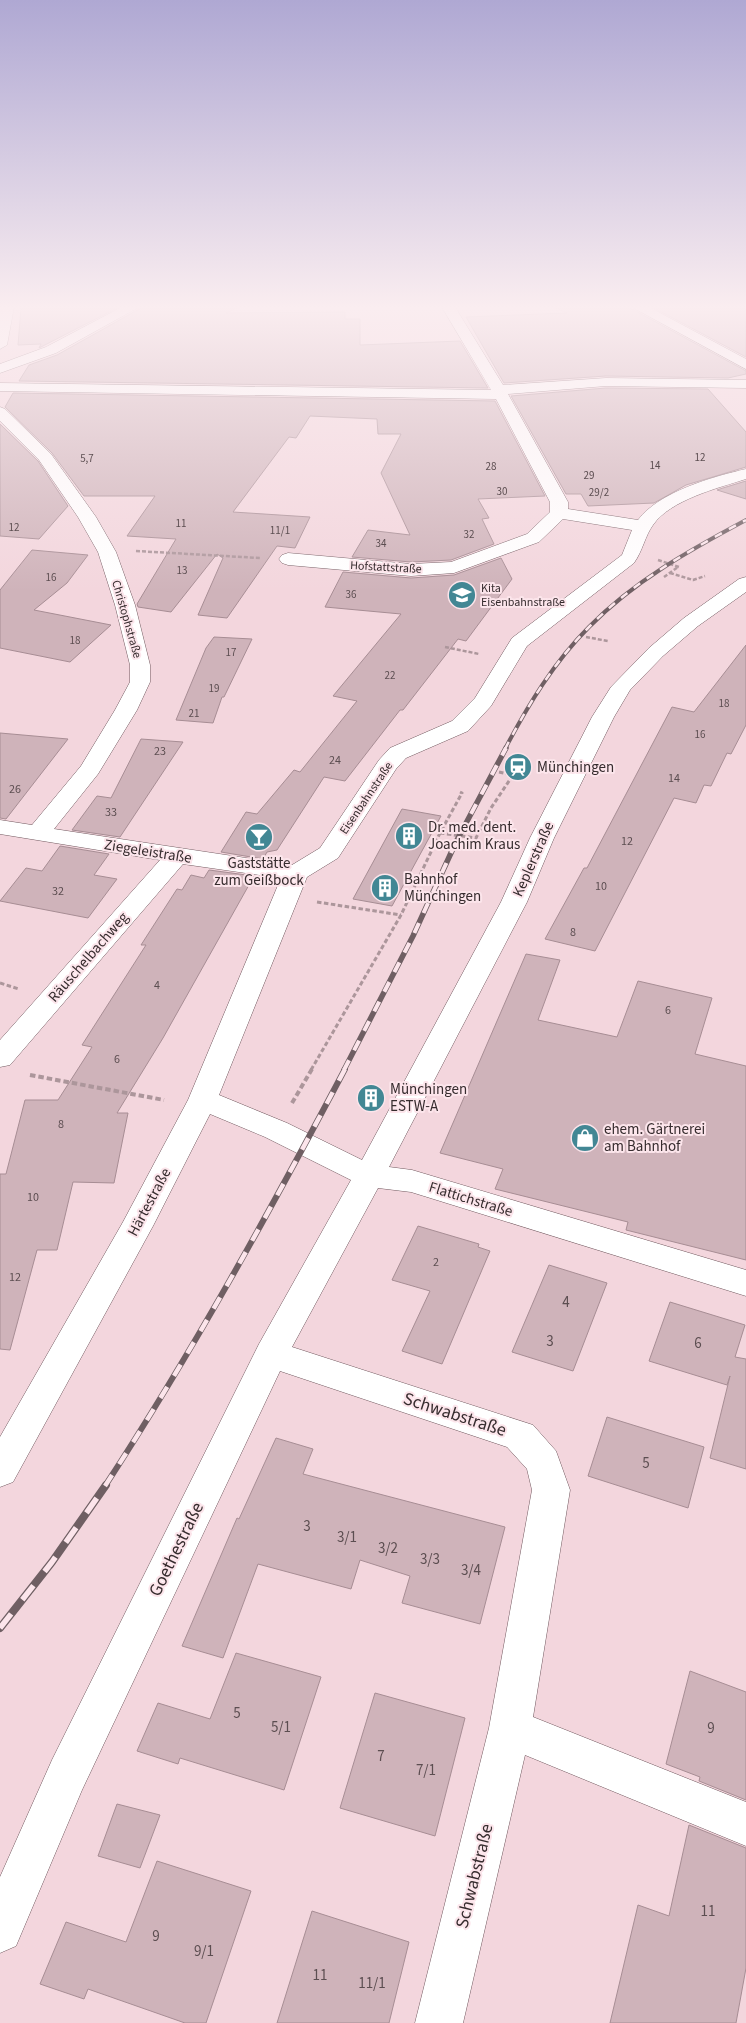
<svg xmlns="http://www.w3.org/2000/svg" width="746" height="2023" font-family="'Source Sans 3',sans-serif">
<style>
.building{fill:#cfb3ba;stroke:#a78d94}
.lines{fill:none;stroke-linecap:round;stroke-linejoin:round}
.minor-casing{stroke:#71595f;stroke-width:1}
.path-far2{stroke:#ac969b;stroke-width:2.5;stroke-dasharray:4 2;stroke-linecap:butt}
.path-far1{stroke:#ac969b;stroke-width:3;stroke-dasharray:4.5 2.5;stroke-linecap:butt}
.path{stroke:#ac969b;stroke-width:4;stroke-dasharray:5.5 3;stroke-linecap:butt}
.minor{fill:#fff;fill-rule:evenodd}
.rail-far3-casing{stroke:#6f5f63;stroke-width:4}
.rail-far2-casing{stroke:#6f5f63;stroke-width:5.5}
.rail-far1-casing{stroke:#6f5f63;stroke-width:6}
.rail-casing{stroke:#6f5f63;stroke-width:8}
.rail-far3{stroke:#fce5eb;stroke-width:2.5;stroke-dasharray:8;stroke-linecap:butt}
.rail-far2{stroke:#fce5eb;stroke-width:4;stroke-dasharray:11;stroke-linecap:butt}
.rail-far1{stroke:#fce5eb;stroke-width:4.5;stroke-dasharray:13;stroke-linecap:butt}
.rail{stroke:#fce5eb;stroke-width:5.5;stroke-dasharray:18;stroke-linecap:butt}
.labels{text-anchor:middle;stroke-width:4;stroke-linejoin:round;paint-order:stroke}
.far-number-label{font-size:11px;fill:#5c4e51}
.far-street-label{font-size:12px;fill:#362c2e;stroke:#fce5eb}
.far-poi-label{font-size:12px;fill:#362c2e;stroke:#fce5eb;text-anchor:start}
.number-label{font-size:12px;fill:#5c4e51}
.poi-label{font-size:15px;fill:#362c2e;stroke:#fce5eb;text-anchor:start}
.street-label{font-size:15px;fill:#362c2e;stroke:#fce5eb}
.near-number-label{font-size:15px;fill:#5c4e51}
.near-street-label{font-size:18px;fill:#362c2e;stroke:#fce5eb}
</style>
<rect width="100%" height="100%" fill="#f3d6dd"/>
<g class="building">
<path d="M 21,308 L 117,308 L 39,348 L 41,344 L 18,345 Z"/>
<path d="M 141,308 L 237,308 L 226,313 L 345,312 L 345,319 L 360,319 L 360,345 L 460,341 L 488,388 L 19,381 L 29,365 L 57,355 Z"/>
<path d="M 556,308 L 630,308 L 746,371 L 746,374 L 728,378 L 606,376 L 504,383 L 466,317 L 567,313 Z"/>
<path d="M 654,308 L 746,308 L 746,357 Z"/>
<path d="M 606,388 L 708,389 L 746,432 L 746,467 L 686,485 L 654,503 L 588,506 L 581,494 L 566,494 L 511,396 Z"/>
<path d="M 13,393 L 495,401 L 545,496 L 478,499 L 489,518 L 482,519 L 494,544 L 451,560 L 411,562 L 352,557 L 368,530 L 410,535 L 381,473 L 401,434 L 378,434 L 377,419 L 310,416 L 296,438 L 289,437 L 233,512 L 310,517 L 295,548 L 277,546 L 227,618 L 198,615 L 223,558 L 217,554 L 171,612 L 138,607 L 137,604 L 176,539 L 127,536 L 155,496 L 84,496 L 52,453 L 5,407 Z"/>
<path d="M 0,424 L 38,461 L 68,506 L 39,539 L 0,536 Z"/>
<path d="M 746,481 L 746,499 L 717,490 L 723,488 Z"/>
<path d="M 32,550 L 88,555 L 67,583 L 34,610 L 111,625 L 70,662 L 0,648 L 0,590 Z"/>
<path d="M 501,558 L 512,579 L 466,641 L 458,639 L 403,710 L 400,710 L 345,781 L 324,777 L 277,850 L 267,852 L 263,859 L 221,852 L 246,812 L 257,814 L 294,770 L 300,772 L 357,701 L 333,696 L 401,614 L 325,607 L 343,572 L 411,578 L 454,575 Z"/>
<path d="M 214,637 L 252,639 L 224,697 L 222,697 L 213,723 L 176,720 L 206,648 Z"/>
<path d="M 746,645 L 746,725 L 731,754 L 727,753 L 711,786 L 704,785 L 696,803 L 674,798 L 595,951 L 545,939 L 584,868 L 587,868 L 672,707 L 694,712 Z"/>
<path d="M 0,733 L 68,739 L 6,819 L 0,818 Z"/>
<path d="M 141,739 L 183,742 L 120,837 L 72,830 L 97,796 L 111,798 Z"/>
<path d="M 402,809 L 441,816 L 392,906 L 353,899 Z"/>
<path d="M 60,846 L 109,854 L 94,875 L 117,879 L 88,918 L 0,901 L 26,868 L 42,871 Z"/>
<path d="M 209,870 L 254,876 L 163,1038 L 117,1113 L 128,1113 L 114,1183 L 73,1182 L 57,1250 L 37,1250 L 10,1350 L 0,1349 L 0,1174 L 6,1174 L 25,1100 L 58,1100 L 92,1047 L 82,1045 L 146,945 L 141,945 L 177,889 L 182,890 L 191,875 L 204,878 Z"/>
<path d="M 526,954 L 560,960 L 538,1020 L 617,1037 L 638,981 L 712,998 L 695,1054 L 746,1066 L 746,1260 L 626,1230 L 628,1222 L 495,1189 L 503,1169 L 440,1153 Z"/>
<path d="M 418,1226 L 479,1244 L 478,1247 L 490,1251 L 442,1364 L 402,1351 L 430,1291 L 392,1280 Z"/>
<path d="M 549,1265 L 607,1283 L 573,1371 L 512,1352 Z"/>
<path d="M 670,1302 L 745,1325 L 735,1357 L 746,1359 L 746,1469 L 710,1458 L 730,1376 L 727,1385 L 649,1361 Z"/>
<path d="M 607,1417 L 704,1447 L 688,1508 L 588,1476 Z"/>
<path d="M 276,1438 L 313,1449 L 303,1474 L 505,1527 L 480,1624 L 402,1603 L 410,1576 L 360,1560 L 351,1589 L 258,1564 L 223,1658 L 182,1646 L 237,1518 L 239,1519 Z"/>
<path d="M 236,1653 L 321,1677 L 284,1790 L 180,1758 L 178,1764 L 137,1751 L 158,1703 L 210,1719 Z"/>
<path d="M 690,1671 L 746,1692 L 746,1800 L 699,1781 L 700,1777 L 666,1764 Z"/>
<path d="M 375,1693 L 465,1718 L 435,1836 L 340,1808 Z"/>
<path d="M 117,1804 L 160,1815 L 140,1868 L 98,1856 Z"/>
<path d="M 689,1825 L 746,1848 L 746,1968 L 736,2023 L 610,2023 L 638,1905 L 669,1916 Z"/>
<path d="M 157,1861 L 251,1891 L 206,2023 L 185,2023 L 88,1989 L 84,1999 L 40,1984 L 66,1922 L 126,1942 Z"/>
<path d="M 312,1911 L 409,1942 L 389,2023 L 277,2023 Z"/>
</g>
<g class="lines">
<defs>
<g id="minor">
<path d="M 0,307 L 14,307 L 7,345 L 0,349 Z"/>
<path d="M 122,307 L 139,307 L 56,353 L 0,373 L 0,364 L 46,347 Z"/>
<path d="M 442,307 L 455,307 L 503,385 L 606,378 L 746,380 L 746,388 L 606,386 L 508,394 L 568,502 L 568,509 L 638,520 C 659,492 712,477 746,469 L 746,479 C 718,488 670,500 653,525 C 645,536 643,550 634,563 L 527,646 L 491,706 L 468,731 L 406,758 L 396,769 L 338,858 L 307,877 L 219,1095 L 287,1123 L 362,1160 L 501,902 L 530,838 L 592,717 L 611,687 L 649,648 L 684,618 L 739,579 L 746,577 L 746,592 L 698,626 L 663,656 L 630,690 L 614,717 L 554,838 L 527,902 L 389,1167 L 412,1170 L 746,1270 L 746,1296 L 411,1192 L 378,1188 L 292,1347 L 533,1425 L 556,1451 L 570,1490 L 533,1717 L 746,1802 L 746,1846 L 525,1755 L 463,2023 L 415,2023 L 489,1728 L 532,1490 L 527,1469 L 507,1447 L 280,1371 L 82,1790 L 16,1946 L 0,1953 L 0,1877 L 52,1760 L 259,1344 L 351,1180 L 265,1137 L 210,1114 L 153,1226 L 13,1482 L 0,1487 L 0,1437 L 123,1222 L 188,1100 L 281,878 L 183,864 L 10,1065 L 0,1067 L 0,1040 L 160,860 L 0,834 L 0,820 L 32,825 L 81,766 L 115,710 L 130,682 L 130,665 L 115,605 L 98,552 L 78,517 L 39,460 L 0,421 L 0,407 L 5,409 L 51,454 L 96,517 L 116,552 L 135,605 L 150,665 L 150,682 L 137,710 L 98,774 L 54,829 L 292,865 L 320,848 L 379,760 L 390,748 L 452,721 L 475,698 L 512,638 L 622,555 L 632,530 L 563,519 L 539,542 L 454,573 L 411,576 L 288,565 L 282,563 L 279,559 L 282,555 L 288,553 L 411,564 L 451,562 L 527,534 L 550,512 L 550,502 L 496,399 L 0,391 L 0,383 L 491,390 Z"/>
<path d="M 632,307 L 649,307 L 746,359 L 746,369 Z"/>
</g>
</defs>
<use href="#minor" class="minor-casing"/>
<g class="path-far2">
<path d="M 136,551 L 260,558"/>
<path d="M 658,560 L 679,567"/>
<path d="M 670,573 L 693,580 L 705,576"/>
<path d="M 664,577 L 678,567"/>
<path d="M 586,637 L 608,641"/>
<path d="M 445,647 L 479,654"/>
</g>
<g class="path-far1">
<path d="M 499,772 L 526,778"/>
<path d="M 440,833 L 476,838 L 491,808 L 513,775"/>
<path d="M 317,902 L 401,915"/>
<path d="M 0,983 L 19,989"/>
<path d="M 311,1070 L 401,915 L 440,833 L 462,793 L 460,792"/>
</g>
<g class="path">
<path d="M 30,1075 L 164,1100"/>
<path d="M 292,1103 L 312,1069"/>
</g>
<use href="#minor" class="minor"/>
<defs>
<path id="rail-far3" d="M 505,749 C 528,705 554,662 589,627 C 634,581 690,550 746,520"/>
<path id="rail-far2" d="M 344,1070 L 413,936 L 456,842 L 506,748"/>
<path id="rail-far1" d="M 105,1486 C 193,1351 270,1211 345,1069"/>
<path id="rail" d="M 0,1628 L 52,1562 L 106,1485"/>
</defs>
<use href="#rail-far3" class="rail-far3-casing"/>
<use href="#rail-far2" class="rail-far2-casing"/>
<use href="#rail-far1" class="rail-far1-casing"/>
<use href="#rail" class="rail-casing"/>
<use href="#rail-far3" class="rail-far3"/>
<use href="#rail-far2" class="rail-far2"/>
<use href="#rail-far1" class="rail-far1"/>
<use href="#rail" class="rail"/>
</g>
<linearGradient id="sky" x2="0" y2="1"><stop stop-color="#afa8d3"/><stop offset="0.52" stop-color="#faedf0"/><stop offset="1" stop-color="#faedf0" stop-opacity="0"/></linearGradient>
<rect width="746" height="591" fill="url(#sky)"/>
<defs>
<symbol id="school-disc" viewBox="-11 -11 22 22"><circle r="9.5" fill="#428794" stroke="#fce5eb"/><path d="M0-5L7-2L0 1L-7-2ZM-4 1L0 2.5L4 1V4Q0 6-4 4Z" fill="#fff"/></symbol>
<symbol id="station-disc" viewBox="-11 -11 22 22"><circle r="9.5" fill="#428794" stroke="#fce5eb"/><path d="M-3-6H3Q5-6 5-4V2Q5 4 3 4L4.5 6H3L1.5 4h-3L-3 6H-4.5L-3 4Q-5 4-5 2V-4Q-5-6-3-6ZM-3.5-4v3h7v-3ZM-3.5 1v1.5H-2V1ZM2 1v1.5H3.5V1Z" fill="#fff"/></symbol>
<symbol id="building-disc" viewBox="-11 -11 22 22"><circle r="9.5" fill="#428794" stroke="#fce5eb"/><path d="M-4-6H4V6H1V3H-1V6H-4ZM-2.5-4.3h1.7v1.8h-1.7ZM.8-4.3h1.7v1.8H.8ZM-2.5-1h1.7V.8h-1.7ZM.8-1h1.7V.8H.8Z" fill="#fff"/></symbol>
<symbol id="bar-disc" viewBox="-11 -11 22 22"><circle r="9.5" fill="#428794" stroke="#fce5eb"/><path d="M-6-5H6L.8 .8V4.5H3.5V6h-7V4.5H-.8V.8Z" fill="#fff"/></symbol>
<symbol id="shop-disc" viewBox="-11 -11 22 22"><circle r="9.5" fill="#428794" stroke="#fce5eb"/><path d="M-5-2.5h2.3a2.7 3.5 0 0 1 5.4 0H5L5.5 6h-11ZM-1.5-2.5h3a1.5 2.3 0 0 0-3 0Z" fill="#fff"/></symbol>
</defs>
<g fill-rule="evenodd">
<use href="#school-disc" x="446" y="579" width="32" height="32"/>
<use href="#station-disc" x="502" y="751" width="32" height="32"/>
<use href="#building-disc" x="393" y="820" width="32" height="32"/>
<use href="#bar-disc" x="243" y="821" width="32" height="32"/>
<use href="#building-disc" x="369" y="872" width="32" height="32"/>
<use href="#building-disc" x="355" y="1082" width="32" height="32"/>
<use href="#shop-disc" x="569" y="1122" width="32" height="32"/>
</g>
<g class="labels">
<g class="far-number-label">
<text x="700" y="461">12</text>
<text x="87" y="462">5,7</text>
<text x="655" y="469">14</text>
<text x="491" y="470">28</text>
<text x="589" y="479">29</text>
<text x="502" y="495">30</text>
<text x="599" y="496">29/2</text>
<text x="181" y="527">11</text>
<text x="14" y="531">12</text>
<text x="280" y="534">11/1</text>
<text x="469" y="538">32</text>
<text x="381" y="547">34</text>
<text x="182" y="574">13</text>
<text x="51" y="581">16</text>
<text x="351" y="598">36</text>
<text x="75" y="644">18</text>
<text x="231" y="656">17</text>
<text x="390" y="679">22</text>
<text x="214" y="692">19</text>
<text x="724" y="707">18</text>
<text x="194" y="717">21</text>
<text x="700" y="738">16</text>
</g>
<g class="far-street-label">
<text transform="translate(386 567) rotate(3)" y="4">Hofstattstraße</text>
<text transform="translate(127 619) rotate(74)" y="4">Christophstraße</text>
<text transform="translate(366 798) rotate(-56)" y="4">Eisenbahnstraße</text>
</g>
<g class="far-poi-label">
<text x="481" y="592">Kita<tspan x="481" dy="14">Eisenbahnstraße</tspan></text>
</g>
<g class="number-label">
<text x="160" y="755">23</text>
<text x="335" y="764">24</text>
<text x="674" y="782">14</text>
<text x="15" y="793">26</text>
<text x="111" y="816">33</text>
<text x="627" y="845">12</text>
<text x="601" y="890">10</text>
<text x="58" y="895">32</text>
<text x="573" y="936">8</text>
<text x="157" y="989">4</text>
<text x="668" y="1014">6</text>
<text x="117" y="1063">6</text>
<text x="61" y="1128">8</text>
<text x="33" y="1201">10</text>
<text x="436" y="1266">2</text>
<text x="15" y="1281">12</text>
</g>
<g class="poi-label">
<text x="537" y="772">Münchingen</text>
<text x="428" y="832">Dr. med. dent.<tspan x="428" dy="17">Joachim Kraus</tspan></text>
<text x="259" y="868" text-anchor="middle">Gaststätte<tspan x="259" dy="17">zum Geißbock</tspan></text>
<text x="404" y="884">Bahnhof<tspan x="404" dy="17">Münchingen</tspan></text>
<text x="390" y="1094">Münchingen<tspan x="390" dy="17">ESTW-A</tspan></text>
<text x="604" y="1134">ehem. Gärtnerei<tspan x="604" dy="17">am Bahnhof</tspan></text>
</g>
<g class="street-label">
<text transform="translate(148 851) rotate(9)" y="5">Ziegeleistraße</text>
<text transform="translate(533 859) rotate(-66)" y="5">Keplerstraße</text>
<text transform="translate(88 957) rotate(-49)" y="5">Räuschelbachweg</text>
<text transform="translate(471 1199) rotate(17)" y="5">Flattichstraße</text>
<text transform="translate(149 1202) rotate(-62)" y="5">Härtestraße</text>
</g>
<g class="near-number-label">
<text x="566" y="1307">4</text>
<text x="550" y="1346">3</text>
<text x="698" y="1348">6</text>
<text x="646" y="1468">5</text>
<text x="307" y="1531">3</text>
<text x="347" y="1542">3/1</text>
<text x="388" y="1553">3/2</text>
<text x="430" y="1564">3/3</text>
<text x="471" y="1575">3/4</text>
<text x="237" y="1718">5</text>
<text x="281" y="1732">5/1</text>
<text x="711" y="1733">9</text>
<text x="381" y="1761">7</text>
<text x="426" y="1775">7/1</text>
<text x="708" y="1916">11</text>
<text x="156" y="1941">9</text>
<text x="204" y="1956">9/1</text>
<text x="320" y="1980">11</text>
<text x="372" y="1988">11/1</text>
</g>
<g class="near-street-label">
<text transform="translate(455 1414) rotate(18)" y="6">Schwabstraße</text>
<text transform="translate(176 1549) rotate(-64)" y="6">Goethestraße</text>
<text transform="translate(474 1876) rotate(-76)" y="6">Schwabstraße</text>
</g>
</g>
</svg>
